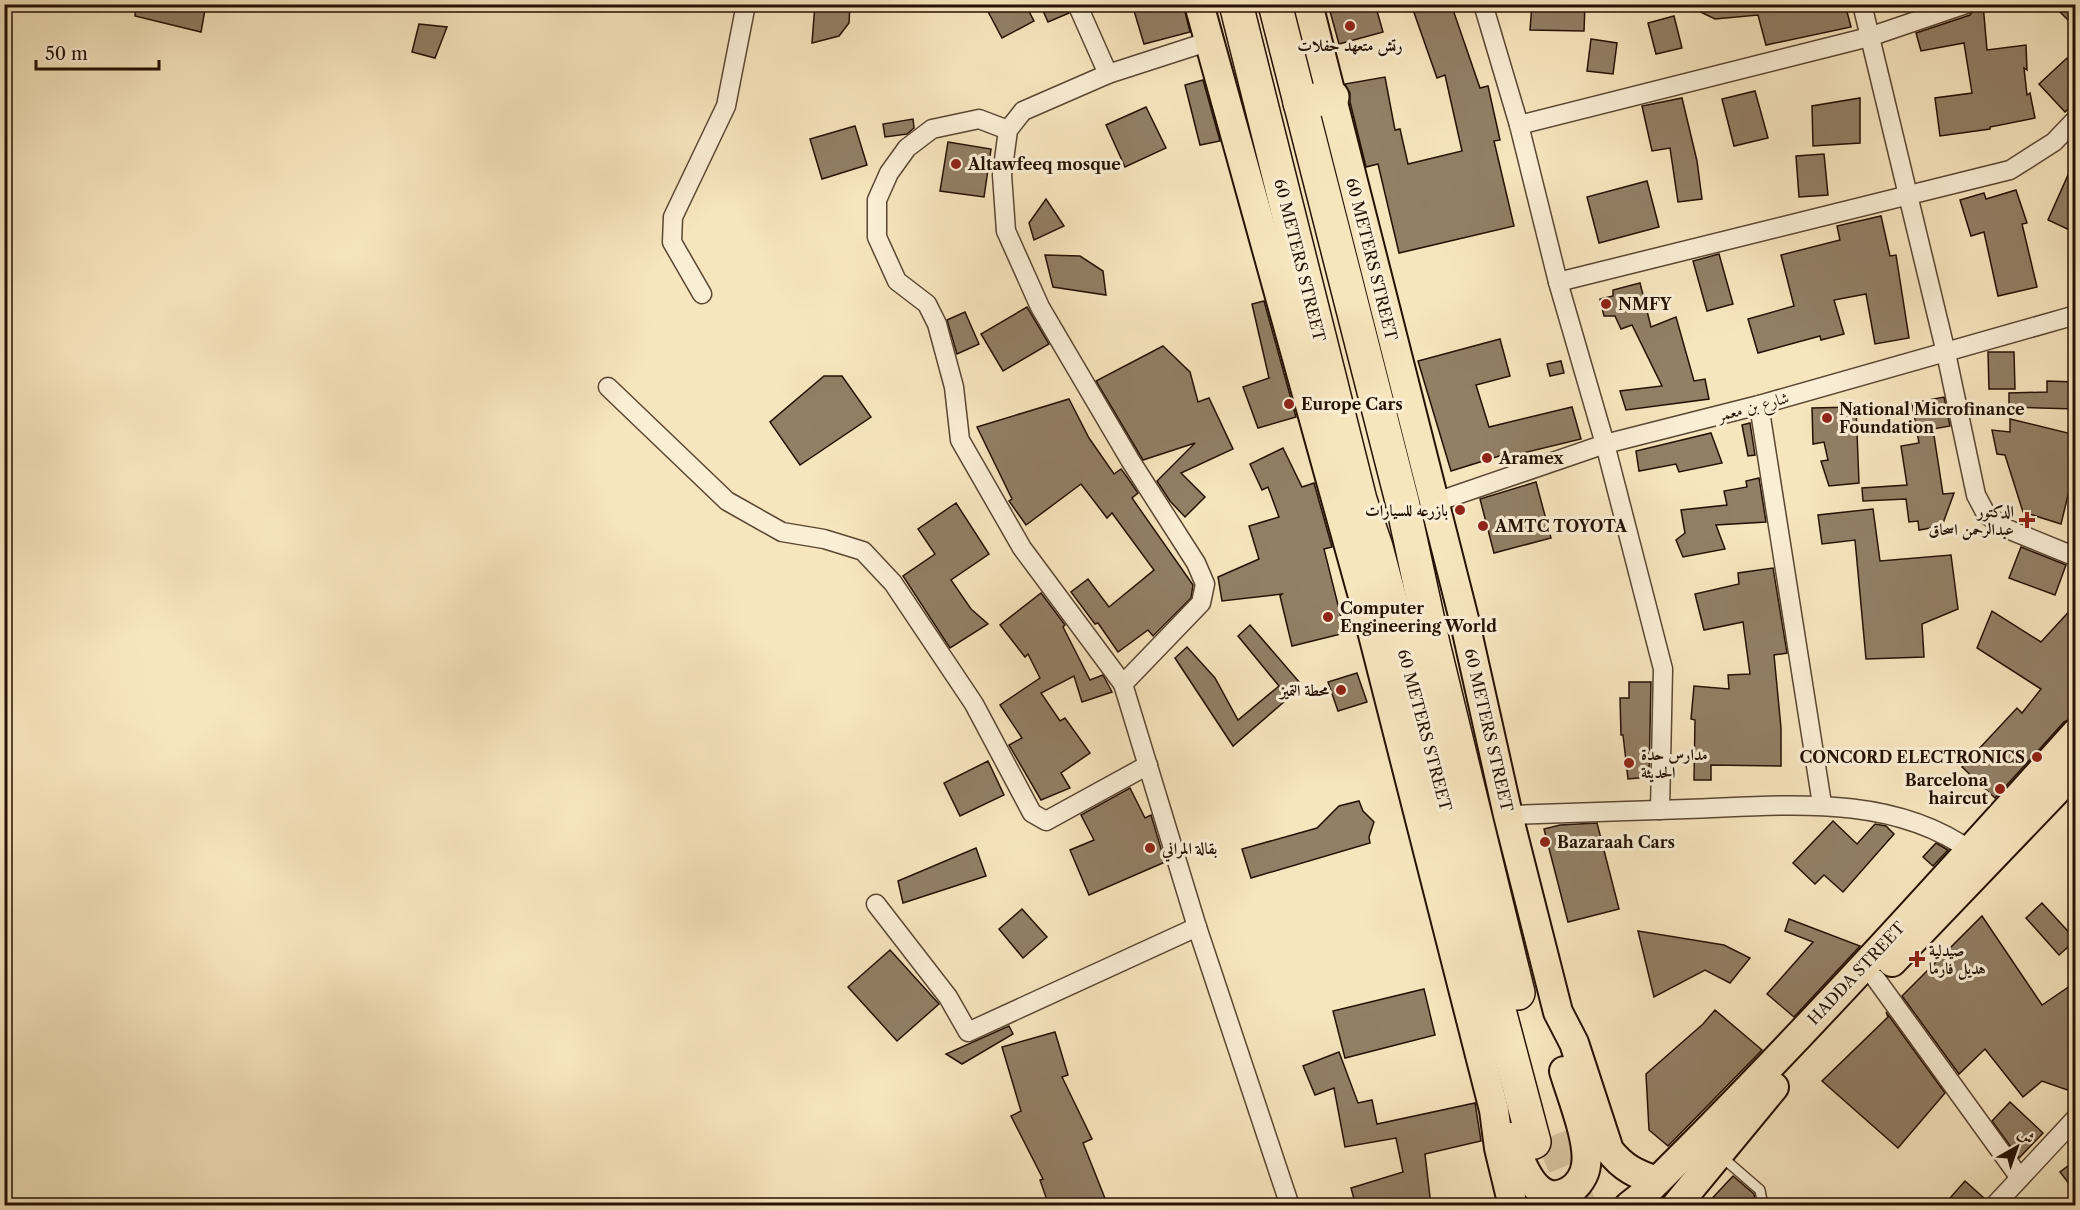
<svg xmlns="http://www.w3.org/2000/svg" width="2080" height="1210" font-family="'Libre Caslon Text',Amiri,serif">
<style>
.building{fill:#927f65;stroke:#251104;stroke-width:1.5}
.lines{fill:none;stroke-linecap:round;stroke-linejoin:round}
.highway-tunnel{stroke:#d8c5a2;stroke-width:33;stroke-dasharray:33 16;stroke-linecap:butt}
.lane-casing{stroke:#5a4632;stroke-width:12}
.street-casing{stroke:#5a4632;stroke-width:21}
.primary-casing{stroke:#251104;stroke-width:32}
.highway-casing{stroke:#251104;stroke-width:36}
.lane{stroke:#faeed5;stroke-width:9}
.street{stroke:#faeed5;stroke-width:18}
.primary{stroke:#f7e5be;stroke-width:28}
.highway{stroke:#f7e5be;stroke-width:33}
.poi-dot{fill:#8f2418;stroke:#faeed5;stroke-width:2}
.labels{text-anchor:middle;stroke-width:6;stroke-linejoin:round;paint-order:stroke}
.poi-label{font-size:16px;font-weight:bold;fill:#251104;stroke:#faeed5;text-anchor:start}
.street-label{font-size:16px;fill:#251104;stroke:#faeed5}
</style>
<rect width="100%" height="100%" fill="#f7e5be"/>
<filter id="stains"><feTurbulence type="fractalNoise" baseFrequency=".00333" numOctaves="4"/><feColorMatrix values="0 0 0 0 .2 0 0 0 0 .09 0 0 0 0 .02 0 0 0 .5 -.17"/></filter>
<radialGradient id="worn" r=".72"><stop offset=".6" stop-color="#630" stop-opacity="0"/><stop offset="1" stop-color="#630" stop-opacity=".3"/></radialGradient>
<g class="building">
<path d="M 161,4 L 206,4 L 201,32 L 135,16 L 136,5 Z"/>
<path d="M 815,4 L 850,4 L 849,23 L 839,36 L 812,43 Z"/>
<path d="M 984,4 L 1025,4 L 1034,21 L 1002,38 Z"/>
<path d="M 1040,4 L 1066,4 L 1069,13 L 1048,22 Z"/>
<path d="M 1132,4 L 1183,4 L 1190,32 L 1144,44 Z"/>
<path d="M 1328,4 L 1375,4 L 1383,32 L 1339,44 Z"/>
<path d="M 1411,4 L 1451,4 L 1480,88 L 1488,86 L 1500,140 L 1494,141 L 1514,226 L 1399,253 L 1378,164 L 1366,167 L 1350,102 L 1350,93 L 1345,84 L 1385,77 L 1395,130 L 1400,129 L 1408,164 L 1462,151 L 1445,75 L 1437,78 Z"/>
<path d="M 1532,4 L 1585,4 L 1584,31 L 1530,30 Z"/>
<path d="M 1684,4 L 1845,4 L 1851,27 L 1766,45 L 1758,15 L 1715,19 Z"/>
<path d="M 1983,4 L 1987,50 L 2026,45 L 2027,70 L 2024,68 L 2027,95 L 2030,93 L 2035,118 L 1990,127 L 1990,129 L 1940,136 L 1935,98 L 1972,93 L 1964,43 L 1921,51 L 1916,33 L 1970,15 L 1977,5 Z"/>
<path d="M 2052,4 L 2076,4 L 2076,12 L 2068,20 Z"/>
<path d="M 1674,16 L 1682,48 L 1656,54 L 1648,23 Z"/>
<path d="M 419,24 L 447,27 L 435,58 L 412,52 Z"/>
<path d="M 1591,39 L 1617,43 L 1613,74 L 1587,71 Z"/>
<path d="M 2067,58 L 2076,68 L 2076,102 L 2065,112 L 2039,84 Z"/>
<path d="M 1203,80 L 1220,141 L 1200,145 L 1185,85 Z"/>
<path d="M 1755,91 L 1768,138 L 1734,146 L 1722,99 Z"/>
<path d="M 1682,98 L 1697,161 L 1702,199 L 1678,202 L 1670,148 L 1652,151 L 1642,106 Z"/>
<path d="M 1860,98 L 1860,143 L 1813,146 L 1812,106 Z"/>
<path d="M 1146,107 L 1166,148 L 1125,167 L 1106,125 Z"/>
<path d="M 913,119 L 914,128 L 907,134 L 885,137 L 883,124 Z"/>
<path d="M 855,126 L 867,165 L 822,179 L 810,139 Z"/>
<path d="M 948,142 L 991,149 L 984,197 L 940,191 Z"/>
<path d="M 1824,154 L 1828,195 L 1799,197 L 1796,156 Z"/>
<path d="M 2076,157 L 2076,233 L 2048,220 Z"/>
<path d="M 1647,181 L 1659,227 L 1599,243 L 1587,197 Z"/>
<path d="M 2016,190 L 2027,223 L 2022,224 L 2037,287 L 1998,296 L 1984,232 L 1971,236 L 1960,200 L 1984,193 L 1986,199 Z"/>
<path d="M 1046,199 L 1064,226 L 1034,240 L 1029,223 Z"/>
<path d="M 1881,216 L 1890,256 L 1896,255 L 1909,338 L 1875,344 L 1866,294 L 1834,300 L 1844,334 L 1821,340 L 1820,336 L 1758,353 L 1748,319 L 1794,306 L 1781,255 L 1840,240 L 1837,226 Z"/>
<path d="M 1719,254 L 1733,304 L 1707,311 L 1693,261 Z"/>
<path d="M 1045,255 L 1080,256 L 1103,271 L 1106,295 L 1053,287 Z"/>
<path d="M 1640,283 L 1651,327 L 1676,317 L 1694,381 L 1705,379 L 1709,399 L 1626,410 L 1620,391 L 1662,386 L 1632,325 L 1621,329 L 1615,316 L 1604,316 L 1600,299 L 1613,296 L 1613,290 Z"/>
<path d="M 1264,301 L 1296,417 L 1258,428 L 1243,387 L 1269,378 L 1252,304 Z"/>
<path d="M 1027,307 L 1049,344 L 1003,371 L 981,334 Z"/>
<path d="M 965,312 L 979,344 L 957,354 L 947,320 Z"/>
<path d="M 1500,339 L 1510,376 L 1476,385 L 1489,427 L 1572,407 L 1581,439 L 1510,456 L 1509,453 L 1451,471 L 1418,361 Z"/>
<path d="M 1163,346 L 1190,372 L 1198,402 L 1209,398 L 1233,449 L 1181,473 L 1205,497 L 1185,517 L 1170,501 L 1157,481 L 1195,443 L 1143,460 L 1096,381 Z"/>
<path d="M 1988,352 L 2014,352 L 2015,389 L 1989,389 Z"/>
<path d="M 1561,361 L 1564,373 L 1550,376 L 1547,364 Z"/>
<path d="M 824,376 L 842,376 L 871,417 L 800,465 L 770,422 Z"/>
<path d="M 2047,381 L 2076,382 L 2075,409 L 2009,407 L 2009,393 L 2047,392 Z"/>
<path d="M 1944,397 L 1950,426 L 1933,429 L 1943,494 L 1954,493 L 1942,526 L 1919,530 L 1918,521 L 1909,522 L 1906,499 L 1863,501 L 1862,488 L 1907,485 L 1901,446 L 1919,443 L 1912,403 Z"/>
<path d="M 1069,399 L 1089,438 L 1114,474 L 1121,469 L 1127,477 L 1138,493 L 1132,498 L 1193,585 L 1191,598 L 1153,636 L 1148,630 L 1118,652 L 1098,623 L 1095,624 L 1071,592 L 1088,579 L 1109,607 L 1154,570 L 1112,513 L 1107,518 L 1081,484 L 1026,525 L 1009,501 L 1012,499 L 977,427 Z"/>
<path d="M 1856,407 L 1859,483 L 1829,486 L 1821,461 L 1828,460 L 1824,442 L 1813,444 L 1812,408 Z"/>
<path d="M 2010,419 L 2076,435 L 2076,462 L 2061,524 L 2023,512 L 2005,455 L 1997,454 L 1992,430 L 2010,432 Z"/>
<path d="M 1750,423 L 1755,455 L 1748,456 L 1742,425 Z"/>
<path d="M 1711,433 L 1722,463 L 1679,472 L 1676,464 L 1639,471 L 1636,451 Z"/>
<path d="M 1283,448 L 1302,487 L 1314,483 L 1332,547 L 1324,549 L 1345,633 L 1292,646 L 1280,596 L 1282,594 L 1222,601 L 1218,577 L 1259,559 L 1249,526 L 1279,517 L 1268,487 L 1262,490 L 1250,464 Z"/>
<path d="M 1759,478 L 1766,522 L 1716,525 L 1725,549 L 1683,557 L 1676,540 L 1685,533 L 1681,510 L 1727,505 L 1724,491 L 1747,487 L 1746,481 Z"/>
<path d="M 1536,482 L 1551,538 L 1494,553 L 1480,499 Z"/>
<path d="M 956,503 L 989,554 L 951,580 L 971,609 L 988,624 L 950,648 L 903,576 L 935,554 L 918,529 Z"/>
<path d="M 1873,509 L 1880,561 L 1951,555 L 1958,609 L 1922,624 L 1924,657 L 1866,659 L 1855,540 L 1822,544 L 1818,515 Z"/>
<path d="M 2021,547 L 2066,565 L 2055,595 L 2009,578 Z"/>
<path d="M 1773,568 L 1787,653 L 1774,655 L 1781,728 L 1781,766 L 1711,765 L 1711,780 L 1694,780 L 1695,720 L 1691,719 L 1694,686 L 1729,689 L 1728,675 L 1750,674 L 1743,622 L 1704,630 L 1695,594 L 1739,584 L 1738,573 Z"/>
<path d="M 1041,593 L 1065,625 L 1063,627 L 1090,680 L 1103,675 L 1112,692 L 1082,702 L 1074,676 L 1041,693 L 1060,721 L 1065,718 L 1090,753 L 1061,773 L 1070,788 L 1041,800 L 1009,745 L 1022,738 L 1000,705 L 1040,678 L 1028,654 L 1025,657 L 1000,625 Z"/>
<path d="M 2076,604 L 2076,717 L 2064,722 L 1995,798 L 1962,767 L 2017,708 L 2022,713 L 2041,689 L 1977,648 L 1992,611 L 2041,642 Z"/>
<path d="M 1250,625 L 1300,683 L 1300,688 L 1233,746 L 1175,658 L 1187,647 L 1215,678 L 1238,720 L 1279,686 L 1238,636 Z"/>
<path d="M 1357,673 L 1367,702 L 1338,711 L 1328,682 Z"/>
<path d="M 1629,682 L 1651,682 L 1649,777 L 1628,779 L 1623,735 L 1621,735 L 1620,698 L 1629,698 Z"/>
<path d="M 988,761 L 1004,795 L 960,816 L 944,783 Z"/>
<path d="M 1130,788 L 1145,818 L 1151,815 L 1165,862 L 1089,895 L 1070,850 L 1094,840 L 1081,815 Z"/>
<path d="M 1359,801 L 1363,811 L 1374,822 L 1369,837 L 1370,843 L 1251,878 L 1242,849 L 1317,828 L 1339,806 Z"/>
<path d="M 1833,821 L 1857,844 L 1875,824 L 1886,826 L 1894,834 L 1843,892 L 1824,875 L 1815,884 L 1793,863 Z"/>
<path d="M 1597,823 L 1619,909 L 1568,922 L 1544,829 L 1560,825 Z"/>
<path d="M 1936,843 L 1948,850 L 1933,866 L 1923,857 Z"/>
<path d="M 976,848 L 986,876 L 903,903 L 898,881 Z"/>
<path d="M 2042,903 L 2076,940 L 2059,955 L 2026,918 Z"/>
<path d="M 1022,909 L 1047,937 L 1023,958 L 999,929 Z"/>
<path d="M 1982,916 L 2042,1005 L 2076,982 L 2076,1093 L 2042,1081 L 2023,1097 L 1985,1049 L 1959,1074 L 1902,996 Z"/>
<path d="M 1789,919 L 1860,946 L 1794,1017 L 1767,994 L 1813,942 L 1785,931 Z"/>
<path d="M 1638,931 L 1724,945 L 1750,958 L 1730,983 L 1705,970 L 1654,997 Z"/>
<path d="M 890,950 L 939,1004 L 897,1041 L 848,987 Z"/>
<path d="M 1424,989 L 1435,1035 L 1345,1058 L 1333,1011 Z"/>
<path d="M 1715,1010 L 1762,1050 L 1668,1146 L 1649,1130 L 1646,1074 L 1703,1024 Z"/>
<path d="M 1886,1012 L 1945,1093 L 1898,1148 L 1822,1081 L 1888,1017 Z"/>
<path d="M 1009,1026 L 1013,1034 L 962,1064 L 946,1054 Z"/>
<path d="M 1055,1032 L 1068,1075 L 1062,1077 L 1092,1139 L 1083,1143 L 1108,1206 L 1049,1206 L 1040,1180 L 1043,1179 L 1011,1116 L 1021,1111 L 1002,1047 Z"/>
<path d="M 1339,1052 L 1358,1103 L 1372,1100 L 1377,1124 L 1475,1103 L 1481,1141 L 1425,1154 L 1431,1206 L 1356,1206 L 1351,1188 L 1403,1172 L 1396,1138 L 1345,1147 L 1334,1088 L 1315,1095 L 1303,1066 Z"/>
<path d="M 2010,1102 L 2043,1133 L 2019,1158 L 1992,1121 Z"/>
<path d="M 2076,1160 L 2076,1193 L 2060,1172 Z"/>
<path d="M 1733,1176 L 1754,1194 L 1756,1206 L 1705,1206 Z"/>
<path d="M 1965,1181 L 1985,1199 L 1983,1206 L 1943,1206 Z"/>
</g>
<g class="lines">
<path class="highway-tunnel" d="M 1552,1136 L 1580,1206"/>
<defs>
<path id="lane" d="M 1722,1157 L 1760,1190 L 1763,1206"/>
<g id="street">
<path d="M 1077,4 L 1108,74"/>
<path d="M 1483,4 L 1519,125 L 1558,282 L 1605,444 L 1663,669 L 1660,810"/>
<path d="M 1862,4 L 1946,353 L 1976,495 L 1986,514 L 2005,528 L 2076,557"/>
<path d="M 1207,42 L 1108,74 L 1023,111 L 1008,130 L 1002,175 L 1006,231 L 1040,307 L 1130,460 L 1196,563 L 1205,584 L 1201,603 L 1123,684 L 1197,927 L 1290,1206"/>
<path d="M 1519,125 L 1869,37 L 1966,4"/>
<path d="M 1008,130 L 979,119 L 932,129 L 907,148 L 889,173 L 877,200 L 877,237 L 897,281 L 927,304 L 937,324 L 954,387 L 960,440 L 1022,548 L 1123,684"/>
<path d="M 1558,282 L 2010,170 L 2054,142 L 2076,119"/>
<path d="M 702,294 L 672,242 L 673,217 L 726,106 L 746,4"/>
<path d="M 608,387 L 727,501 L 782,532 L 824,539 L 863,551 L 893,583 L 974,704 L 1032,813 L 1046,821 L 1148,765"/>
<path d="M 1759,405 L 1822,804"/>
<path d="M 1433,503 L 1605,444 L 1759,405 L 2076,315"/>
<path d="M 1508,815 C 1568,813 1627,811 1687,809 C 1781,806 1889,792 1971,851"/>
<path d="M 876,904 L 948,997 L 968,1032 L 1197,927"/>
<path d="M 1876,979 L 2020,1178"/>
<path d="M 1994,1206 L 2076,1118"/>
</g>
<g id="primary">
<path d="M 1199,4 L 1367,611 L 1494,1110 L 1499,1148 L 1513,1206"/>
<path d="M 1308,4 L 1465,623 L 1508,815 L 1558,1012 L 1574,1043 L 1609,1150 C 1623,1168 1636,1174 1657,1181"/>
<path d="M 1892,962 L 2076,770"/>
<path d="M 1511,1137 C 1520,1160 1535,1210 1569,1191 C 1578,1186 1585,1175 1586,1165 C 1590,1141 1571,1095 1564,1071"/>
<path d="M 1629,1206 L 1643,1195 C 1793,1047 1935,890 2076,733"/>
<path d="M 1676,1206 L 1774,1087"/>
</g>
<g id="highway">
<path d="M 1236,4 L 1360,500 L 1376,547 L 1534,1142"/>
<path d="M 1275,4 L 1402,501 L 1433,644 L 1518,993"/>
<path d="M 1300,103 L 1332,97"/>
<path d="M 1365,558 L 1367,611"/>
</g>
</defs>
<use href="#lane" class="lane-casing"/>
<use href="#street" class="street-casing"/>
<use href="#primary" class="primary-casing"/>
<use href="#highway" class="highway-casing"/>
<use href="#lane" class="lane"/>
<use href="#street" class="street"/>
<use href="#primary" class="primary"/>
<use href="#highway" class="highway"/>
</g>
<g class="poi-dot">
<circle cx="1350" cy="26" r="6"/>
<circle cx="956" cy="164" r="6"/>
<circle cx="1606" cy="304" r="6"/>
<circle cx="1289" cy="404" r="6"/>
<circle cx="1827" cy="418" r="6"/>
<circle cx="1487" cy="458" r="6"/>
<circle cx="1460" cy="510" r="6"/>
<path d="M2024 511h6v6h6v6h-6v6h-6v-6h-6v-6h6z"/>
<circle cx="1483" cy="526" r="6"/>
<circle cx="1328" cy="617" r="6"/>
<circle cx="1341" cy="690" r="6"/>
<circle cx="2037" cy="757" r="6"/>
<circle cx="1629" cy="763" r="6"/>
<circle cx="2000" cy="789" r="6"/>
<circle cx="1545" cy="842" r="6"/>
<circle cx="1150" cy="848" r="6"/>
<path d="M1914 950h6v6h6v6h-6v6h-6v-6h-6v-6h6z"/>
</g>
<g class="labels">
<g class="poi-label">
<text x="1350" y="51" text-anchor="middle">رتش متعهد حفلات</text>
<text x="968" y="170">Altawfeeq mosque</text>
<text x="1618" y="310">NMFY</text>
<text x="1301" y="410">Europe Cars</text>
<text x="1839" y="415">National Microfinance<tspan x="1839" dy="18">Foundation</tspan></text>
<text x="1499" y="464">Aramex</text>
<text x="1448" y="516" text-anchor="end">بازرعه للسيارات</text>
<text x="2014" y="517" text-anchor="end">الدكتور<tspan x="2014" dy="18">عبدالرحمن اسحاق</tspan></text>
<text x="1495" y="532">AMTC TOYOTA</text>
<text x="1340" y="614">Computer<tspan x="1340" dy="18">Engineering World</tspan></text>
<text x="1329" y="696" text-anchor="end">محطة التميز</text>
<text x="1641" y="760">مدارس حدة<tspan x="1641" dy="18">الحديثة</tspan></text>
<text x="2025" y="763" text-anchor="end">CONCORD ELECTRONICS</text>
<text x="1988" y="786" text-anchor="end">Barcelona<tspan x="1988" dy="18">haircut</tspan></text>
<text x="1557" y="848">Bazaraah Cars</text>
<text x="1162" y="854">بقالة المراني</text>
<text x="1929" y="956">صيدلية<tspan x="1929" dy="18">هديل فارما</tspan></text>
</g>
<g class="street-label">
<text transform="translate(1372 259) rotate(76)" y="6">60 METERS STREET</text>
<text transform="translate(1300 260) rotate(76)" y="6">60 METERS STREET</text>
<text transform="translate(1753 406) rotate(-15)" y="6">شارع بن معمر</text>
<text transform="translate(1425 730) rotate(75)" y="6">60 METERS STREET</text>
<text transform="translate(1489 730) rotate(77)" y="6">60 METERS STREET</text>
<text transform="translate(1856 973) rotate(-47)" y="6">HADDA STREET</text>
</g>
</g>
<rect width="2080" height="1210" fill="none" stroke="#f7e5be" stroke-width="24"/>
<rect x="6" y="6" width="2068" height="1198" fill="none" stroke="#251104" stroke-width="3"/>
<rect x="12" y="12" width="2056" height="1186" fill="none" stroke="#251104" stroke-width="1.5"/>
<g transform="translate(2017 1147) rotate(40)" stroke="#faeed5" stroke-width="4.5" paint-order="stroke">
<path d="M0-4.5L10 22L0 15L-10 22Z" fill="#251104"/>
<text y="-9" font-size="16" font-weight="bold" text-anchor="middle" fill="#251104">ش</text>
</g>
<path d="M36 60v9h123v-9" fill="none" stroke="#251104" stroke-width="3"/>
<text x="45" y="60" font-size="18" fill="#251104" stroke="#faeed5" stroke-width="4.5" paint-order="stroke">50 m</text>
<rect width="100%" height="100%" filter="url(#stains)"/>
<rect width="100%" height="100%" fill="url(#worn)"/>
</svg>
